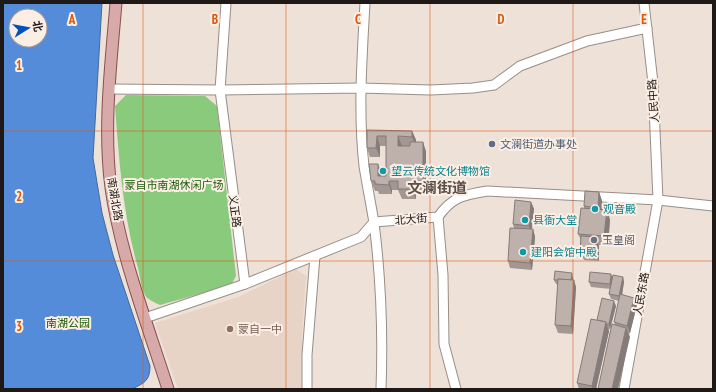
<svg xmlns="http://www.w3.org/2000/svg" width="716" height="392" font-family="'PT Sans Narrow','Noto Sans SC',sans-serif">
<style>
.built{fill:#e7d4c6}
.green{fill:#8aca7d}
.water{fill:#558cd9;stroke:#446a9e;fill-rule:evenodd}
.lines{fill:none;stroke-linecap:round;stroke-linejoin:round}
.minor-casing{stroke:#998e86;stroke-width:11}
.major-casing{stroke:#865150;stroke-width:13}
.minor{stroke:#fff;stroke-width:9}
.major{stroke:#d8a9a9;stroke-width:11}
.wall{fill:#a39793}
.shaded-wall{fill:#857b78}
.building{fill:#beb0ab;stroke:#857b78}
.grid{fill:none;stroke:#de560c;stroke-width:1;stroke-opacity:0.55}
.service-dot{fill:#5c6f8a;stroke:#fbeee5;stroke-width:1.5}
.culture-dot{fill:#0f9aa8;stroke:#fbeee5;stroke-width:1.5}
.worship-dot{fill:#6b7280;stroke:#fbeee5;stroke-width:1.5}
.education-dot{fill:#8d6e63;stroke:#fbeee5;stroke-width:1.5}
.labels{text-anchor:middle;stroke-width:4;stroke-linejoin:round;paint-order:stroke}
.street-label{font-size:11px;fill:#1e1916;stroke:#fbeee5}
.service-label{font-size:11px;fill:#4e5e75;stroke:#fbeee5;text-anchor:start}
.culture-label{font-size:11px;fill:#0d838f;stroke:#fbeee5;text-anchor:start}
.park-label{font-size:11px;fill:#195a06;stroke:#fbeee5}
.worship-label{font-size:11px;fill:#5b616d;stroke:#fbeee5;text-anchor:start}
.education-label{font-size:11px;fill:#785e54;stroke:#fbeee5;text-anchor:start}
.district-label{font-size:15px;font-weight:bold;fill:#594f48;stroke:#fbeee5}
.grid-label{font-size:13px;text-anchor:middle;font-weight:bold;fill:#de560c;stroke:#fbeee5;stroke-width:4;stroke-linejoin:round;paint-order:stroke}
</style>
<rect width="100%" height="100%" fill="#ede1d8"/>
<path class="built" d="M 296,269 L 306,276 L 302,335 L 302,389 L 178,389 L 155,323 L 238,297 Z"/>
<path class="green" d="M 126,95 L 205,96 L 217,106 L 236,276 L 231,285 L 160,305 C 154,302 148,300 145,295 C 141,288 140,276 138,268 C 123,215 119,160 115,106 Z"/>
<path class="water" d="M 3,3 L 102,3 L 93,158 L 102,213 L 113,255 L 150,366 C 150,380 145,383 132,389 L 3,389 ZM 16,16 L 40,16 L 40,40 L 16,40 Z"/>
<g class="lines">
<defs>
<g id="minor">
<path d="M 226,3 L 220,90 L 245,284"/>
<path d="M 365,3 C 362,58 358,112 364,166 C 367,185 371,204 374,223 C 381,278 383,334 381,389"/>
<path d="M 109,89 L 220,90 L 360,88 L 431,90 L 473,88 L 494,85 L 520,66 L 587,41 L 647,28"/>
<path d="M 438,217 L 443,275 L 444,344 L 456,389"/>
<path d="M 145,318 L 245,284 L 361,237 L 374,222 L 438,217 C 452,197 463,195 487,191 L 658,200 L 713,206"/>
<path d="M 307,389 L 307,355 L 315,256"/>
<path d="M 624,389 L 658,200 L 653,83 L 644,3"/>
</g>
<path id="major" d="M 116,3 C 111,64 103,127 111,188 C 120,253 148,326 168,389"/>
</defs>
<use href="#minor" class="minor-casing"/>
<use href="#major" class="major-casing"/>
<use href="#minor" class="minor"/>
<use href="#major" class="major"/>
</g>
<g class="wall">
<path d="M 367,130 L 412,131 L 416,140 L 416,142 L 423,142 L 426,152 L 426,190 L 416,190 L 416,199 L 402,199 L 398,190 L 392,190 L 392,194 L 379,194 L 378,191 L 375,191 L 371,181 L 378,164 L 381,173 L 381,176 L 386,176 L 386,146 L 380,146 L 380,157 L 370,157 L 367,148 Z"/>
<path d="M 599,192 L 602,201 L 602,210 L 607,210 L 610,220 L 608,245 L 599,245 L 599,261 L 584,260 L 580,251 L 581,240 L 578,234 L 584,208 L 584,206 Z"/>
<path d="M 531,202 L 534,209 L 532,229 L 533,229 L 535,237 L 532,270 L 510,268 L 508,261 L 514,228 L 513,224 Z"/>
<path d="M 623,277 L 624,282 L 622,295 L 634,298 L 637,305 L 630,333 L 628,333 L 630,337 L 615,325 L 614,322 L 619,301 L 611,299 L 609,294 L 611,289 L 591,287 L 589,282 Z"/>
<path d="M 573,278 L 573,280 L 576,287 L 573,334 L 558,333 L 555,325 L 558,285 L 556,284 L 554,280 Z"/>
<path d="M 616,306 L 610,329 L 608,329 L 609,331 L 596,389 L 579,389 L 577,383 L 597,320 Z"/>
</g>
<g class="shaded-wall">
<path d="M 412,131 L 416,140 L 416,146 L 412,137 Z"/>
<path d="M 377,136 L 380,146 L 380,157 L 376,148 Z"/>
<path d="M 398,136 L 402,146 L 398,146 Z"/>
<path d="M 423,142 L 426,152 L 426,190 L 423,181 Z"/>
<path d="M 378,164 L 381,173 L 381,185 L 378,176 Z"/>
<path d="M 389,181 L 392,190 L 392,194 L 389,185 Z"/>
<path d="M 413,181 L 416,190 L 416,199 L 412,189 Z"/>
<path d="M 599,192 L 602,201 L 601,217 L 598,208 Z"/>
<path d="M 531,202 L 534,209 L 531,233 L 529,226 Z"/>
<path d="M 607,210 L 610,220 L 608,245 L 604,236 Z"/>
<path d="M 533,229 L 535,237 L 532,270 L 530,263 Z"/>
<path d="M 596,237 L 599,246 L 599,261 L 595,252 Z"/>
<path d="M 572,273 L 573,278 L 572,286 L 571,281 Z"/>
<path d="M 611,274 L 613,279 L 612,289 L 610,284 Z"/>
<path d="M 623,277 L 624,282 L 621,301 L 619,296 Z"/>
<path d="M 574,280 L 576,287 L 573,334 L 571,326 Z"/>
<path d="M 634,298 L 637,305 L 630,333 L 627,326 Z"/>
<path d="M 614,301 L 616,306 L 610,329 L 609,324 Z"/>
<path d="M 606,322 L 609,331 L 596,389 L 592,389 L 592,386 Z"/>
<path d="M 626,328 L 630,337 L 618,389 L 612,389 Z"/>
</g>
<g class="building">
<path d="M 367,130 L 412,131 L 412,137 L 398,136 L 398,146 L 410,146 L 410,142 L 423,142 L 423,181 L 413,181 L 412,189 L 398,189 L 398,181 L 389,181 L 389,185 L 375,184 L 375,181 L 371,181 L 369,164 L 378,164 L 378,176 L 386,176 L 386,136 L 377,136 L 376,148 L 367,148 Z"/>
<path d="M 585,191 L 599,192 L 598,208 L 584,206 Z"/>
<path d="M 515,200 L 531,202 L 529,226 L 513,224 Z"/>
<path d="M 581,208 L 607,210 L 604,236 L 578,234 Z"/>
<path d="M 510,228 L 533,229 L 530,263 L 508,261 Z"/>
<path d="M 581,236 L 596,237 L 595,252 L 580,251 Z"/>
<path d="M 555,271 L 572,273 L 571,280 L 558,279 L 558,280 L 554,280 Z"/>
<path d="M 590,272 L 611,274 L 610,284 L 589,282 Z"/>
<path d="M 613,275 L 623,277 L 619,296 L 609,294 Z"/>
<path d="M 558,279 L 574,280 L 571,326 L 555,325 Z"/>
<path d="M 620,294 L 634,298 L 627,326 L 614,322 Z"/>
<path d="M 602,298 L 614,301 L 609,324 L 606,324 L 606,322 L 597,320 Z"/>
<path d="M 591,319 L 606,322 L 592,386 L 577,383 Z"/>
<path d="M 612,324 L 626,328 L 612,389 L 598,389 Z"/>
</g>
<path class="grid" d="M 143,3 L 143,389M 286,3 L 286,389M 430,3 L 430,389M 573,3 L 573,389M 3,131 L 713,131M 3,261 L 713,261"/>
<circle class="service-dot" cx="492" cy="144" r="4"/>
<g class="culture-dot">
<circle cx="383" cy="171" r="4"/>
<circle cx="595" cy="209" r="4"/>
<circle cx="525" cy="220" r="4"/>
<circle cx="523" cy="252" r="4"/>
</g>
<circle class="worship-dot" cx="594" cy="240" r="4"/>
<circle class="education-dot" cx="230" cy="329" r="4"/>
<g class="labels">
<g class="street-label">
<text transform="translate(653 101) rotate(-94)" y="4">人民中路</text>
<text transform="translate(115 199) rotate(80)" y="4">南湖北路</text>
<text transform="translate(235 211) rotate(83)" y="4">义正路</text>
<text transform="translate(411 219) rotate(-5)" y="4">北大街</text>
<text transform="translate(641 294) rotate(-80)" y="4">人民东路</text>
</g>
<g class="service-label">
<text x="500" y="148">文澜街道办事处</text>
</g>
<g class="culture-label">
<text x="391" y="175">望云传统文化博物馆</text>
<text x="603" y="213">观音殿</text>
<text x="533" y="224">县衙大堂</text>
<text x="531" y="256">建阳会馆中殿</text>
</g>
<g class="park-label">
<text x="174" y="189">蒙自市南湖休闲广场</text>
<text x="68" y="327">南湖公园</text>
</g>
<g class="worship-label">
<text x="602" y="244">玉皇阁</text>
</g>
<g class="education-label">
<text x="238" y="333">蒙自一中</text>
</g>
<g class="district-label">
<text x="437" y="193">文澜街道</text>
</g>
</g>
<g class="grid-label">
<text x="72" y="24">A</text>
<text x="215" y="24">B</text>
<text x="358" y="24">C</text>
<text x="501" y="24">D</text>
<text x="644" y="24">E</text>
<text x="19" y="70">1</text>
<text x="19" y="201">2</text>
<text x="19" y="331">3</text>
</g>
<rect width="716" height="392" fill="none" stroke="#1e1916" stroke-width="8"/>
<g transform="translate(28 28) rotate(79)"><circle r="19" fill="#fbeee5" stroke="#a39992"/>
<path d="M0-3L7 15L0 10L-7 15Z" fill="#0251ba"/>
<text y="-6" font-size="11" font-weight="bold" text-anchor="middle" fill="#1e1916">北</text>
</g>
</svg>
